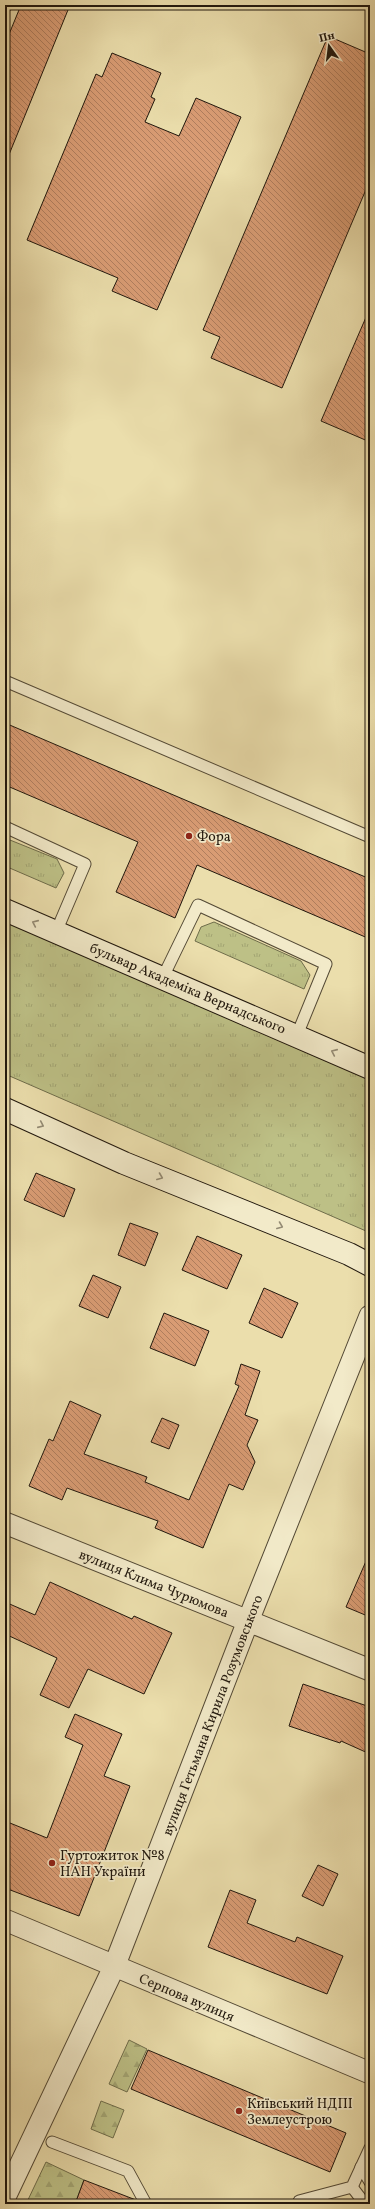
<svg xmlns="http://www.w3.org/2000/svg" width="375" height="2209" font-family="Vollkorn,serif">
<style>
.grass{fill:url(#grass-tufts);stroke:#6e6c4a}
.forest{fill:url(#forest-firs);stroke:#6e6c4a}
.building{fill:url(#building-back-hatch);stroke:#20170d}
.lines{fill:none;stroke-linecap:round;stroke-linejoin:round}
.lane-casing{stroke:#534935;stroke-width:13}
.street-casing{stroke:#534935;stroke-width:23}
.secondary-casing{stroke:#20170d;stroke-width:24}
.lane{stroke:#f2eac9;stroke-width:11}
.street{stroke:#f2eac9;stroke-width:21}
.secondary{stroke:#f2eac9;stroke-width:22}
.oneway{stroke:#948b74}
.poi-dot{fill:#8f2418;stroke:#f2eac9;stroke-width:1.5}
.labels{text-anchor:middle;stroke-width:3.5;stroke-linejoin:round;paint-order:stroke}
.poi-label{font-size:14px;fill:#20170d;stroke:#f2eac9;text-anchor:start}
.street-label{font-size:14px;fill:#20170d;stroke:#f2eac9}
</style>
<defs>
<pattern id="grass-tufts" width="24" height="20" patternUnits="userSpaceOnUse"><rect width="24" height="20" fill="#bdc086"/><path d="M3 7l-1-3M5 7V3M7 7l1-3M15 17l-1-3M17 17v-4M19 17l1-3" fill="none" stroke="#a2a472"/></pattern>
<pattern id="forest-firs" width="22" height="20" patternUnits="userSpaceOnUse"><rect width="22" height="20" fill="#bdc086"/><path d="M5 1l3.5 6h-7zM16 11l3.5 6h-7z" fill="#a2a472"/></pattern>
<pattern id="building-back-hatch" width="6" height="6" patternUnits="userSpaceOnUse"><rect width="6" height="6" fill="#d99c74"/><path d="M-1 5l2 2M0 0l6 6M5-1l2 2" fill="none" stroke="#b07e5e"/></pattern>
</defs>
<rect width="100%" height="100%" fill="#ebdeac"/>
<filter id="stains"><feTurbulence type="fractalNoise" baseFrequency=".005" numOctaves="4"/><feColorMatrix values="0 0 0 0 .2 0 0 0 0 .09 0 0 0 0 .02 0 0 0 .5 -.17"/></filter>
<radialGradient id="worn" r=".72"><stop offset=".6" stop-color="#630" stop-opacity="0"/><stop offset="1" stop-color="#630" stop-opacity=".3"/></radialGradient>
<g class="grass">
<path d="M 5,838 L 57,859 L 64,873 L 56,888 L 5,866 Z"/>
<path d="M 5,922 L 370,1080 L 370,1229 L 366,1231 L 5,1074 Z"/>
<path d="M 214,922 L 301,961 L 310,975 L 304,989 L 195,941 L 201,927 Z"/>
</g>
<g class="forest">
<path d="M 129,2040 L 147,2049 L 127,2092 L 109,2084 Z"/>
<path d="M 101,2101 L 124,2110 L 113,2138 L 91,2129 Z"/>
<path d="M 46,2162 L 84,2180 L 75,2204 L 26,2204 Z"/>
</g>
<g class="building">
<path d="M 21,5 L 70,5 L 6,162 L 5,44 Z"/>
<path d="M 328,36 L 370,54 L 370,180 L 282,388 L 211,358 L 220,337 L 203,330 Z"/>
<path d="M 112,53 L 161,73 L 151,97 L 155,99 L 145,122 L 179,136 L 196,98 L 241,117 L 157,310 L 112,291 L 118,278 L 27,240 L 96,74 L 102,77 Z"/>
<path d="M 370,308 L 370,442 L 321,421 Z"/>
<path d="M 5,723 L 370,879 L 370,939 L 197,865 L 175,918 L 116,892 L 138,842 L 5,785 Z"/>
<path d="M 36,1173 L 75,1189 L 64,1217 L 24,1200 Z"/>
<path d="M 130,1223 L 158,1233 L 145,1266 L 118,1255 Z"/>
<path d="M 197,1236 L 242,1255 L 227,1289 L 182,1270 Z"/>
<path d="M 93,1275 L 121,1287 L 108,1318 L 79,1306 Z"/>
<path d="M 264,1288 L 298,1303 L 282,1338 L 249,1323 Z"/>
<path d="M 164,1313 L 209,1331 L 195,1366 L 150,1348 Z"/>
<path d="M 241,1364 L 260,1371 L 245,1415 L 258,1420 L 247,1445 L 255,1462 L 243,1490 L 229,1484 L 203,1548 L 155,1528 L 158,1521 L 67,1488 L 62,1500 L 29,1486 L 49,1439 L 53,1441 L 70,1401 L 101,1415 L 84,1454 L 147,1477 L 145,1482 L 189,1500 L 239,1386 L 235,1384 Z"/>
<path d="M 162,1418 L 179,1425 L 169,1449 L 151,1442 Z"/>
<path d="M 370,1552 L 370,1617 L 346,1607 Z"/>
<path d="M 50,1582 L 132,1619 L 134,1616 L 172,1633 L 144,1694 L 88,1669 L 69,1708 L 40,1695 L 57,1658 L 5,1634 L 5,1602 L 35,1615 Z"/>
<path d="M 303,1684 L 370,1707 L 370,1754 L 341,1741 L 340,1743 L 289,1726 Z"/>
<path d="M 75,1714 L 122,1734 L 104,1776 L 130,1786 L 79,1916 L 5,1888 L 5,1821 L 47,1838 L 83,1745 L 65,1737 Z"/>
<path d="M 318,1865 L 338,1874 L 323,1906 L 302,1896 Z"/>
<path d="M 230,1890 L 256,1900 L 247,1923 L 295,1942 L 297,1937 L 343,1956 L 327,1994 L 208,1947 Z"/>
<path d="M 148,2050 L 346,2133 L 330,2172 L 131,2089 Z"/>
<path d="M 84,2180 L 136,2200 L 138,2204 L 75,2204 Z"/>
</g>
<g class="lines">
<defs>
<g id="lane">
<path d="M 5,7 L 6,5"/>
<path d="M 5,681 L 370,837"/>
<path d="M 5,827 L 85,864 L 56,932"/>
<path d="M 163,977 L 198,905 L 326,964 L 297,1035"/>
<path d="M 52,2142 L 128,2171 L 146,2204"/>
<path d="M 361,2167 L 370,2182"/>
<path d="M 352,2187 L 365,2204"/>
<path d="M 298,2204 L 299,2201 L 352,2187 L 370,2148"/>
</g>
<g id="street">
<path d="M 5,1523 L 370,1670"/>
<path d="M 5,1920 L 370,2073"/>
<path d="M 5,2197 L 114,1967 L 248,1621 L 370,1316"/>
</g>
<g id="secondary">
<path d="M 5,910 L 370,1068"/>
<path d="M 5,1109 L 124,1163 L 349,1254 L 370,1265"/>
</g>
</defs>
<use href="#lane" class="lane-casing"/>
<use href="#street" class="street-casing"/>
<use href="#secondary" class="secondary-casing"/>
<use href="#lane" class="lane"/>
<use href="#street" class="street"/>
<use href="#secondary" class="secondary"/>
</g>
<defs><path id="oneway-chevron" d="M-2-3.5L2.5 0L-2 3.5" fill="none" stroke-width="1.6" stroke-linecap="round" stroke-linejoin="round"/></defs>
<g class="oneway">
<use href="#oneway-chevron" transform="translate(35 923) rotate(-156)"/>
<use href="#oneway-chevron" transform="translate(334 1052) rotate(-156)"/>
<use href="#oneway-chevron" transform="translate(41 1125) rotate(24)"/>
<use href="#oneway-chevron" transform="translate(160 1177) rotate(22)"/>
<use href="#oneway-chevron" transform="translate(280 1226) rotate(22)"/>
</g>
<g class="poi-dot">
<circle cx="189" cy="836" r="4"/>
<circle cx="52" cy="1863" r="4"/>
<circle cx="239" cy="2111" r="4"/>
</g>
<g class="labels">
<g class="poi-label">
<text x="197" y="841">Фора</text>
<text x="60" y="1860">Гуртожиток №8<tspan x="60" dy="16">НАН України</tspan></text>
<text x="247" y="2108">Київський НДПІ<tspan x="247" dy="16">Землеустрою</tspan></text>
</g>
<g class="street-label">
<text transform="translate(188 988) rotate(23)" y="5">бульвар Академіка Вернадського</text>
<text transform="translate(154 1583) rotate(22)" y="5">вулиця Клима Чурюмова</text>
<text transform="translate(212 1715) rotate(-69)" y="5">вулиця Гетьмана Кирила Розумовського</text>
<text transform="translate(187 1997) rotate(23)" y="5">Серпова вулиця</text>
</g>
</g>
<rect width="375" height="2209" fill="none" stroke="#ebdeac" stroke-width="20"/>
<rect x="6" y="6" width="363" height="2197" fill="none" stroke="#20170d" stroke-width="2"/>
<rect x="10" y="10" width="355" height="2189" fill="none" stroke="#20170d"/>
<g transform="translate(329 46) rotate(346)" stroke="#f2eac9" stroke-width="3" paint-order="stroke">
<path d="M0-3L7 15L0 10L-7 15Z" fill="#20170d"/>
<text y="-6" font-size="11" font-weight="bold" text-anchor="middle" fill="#20170d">Пн</text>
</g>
<rect width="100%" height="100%" filter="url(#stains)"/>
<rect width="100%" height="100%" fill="url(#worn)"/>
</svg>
